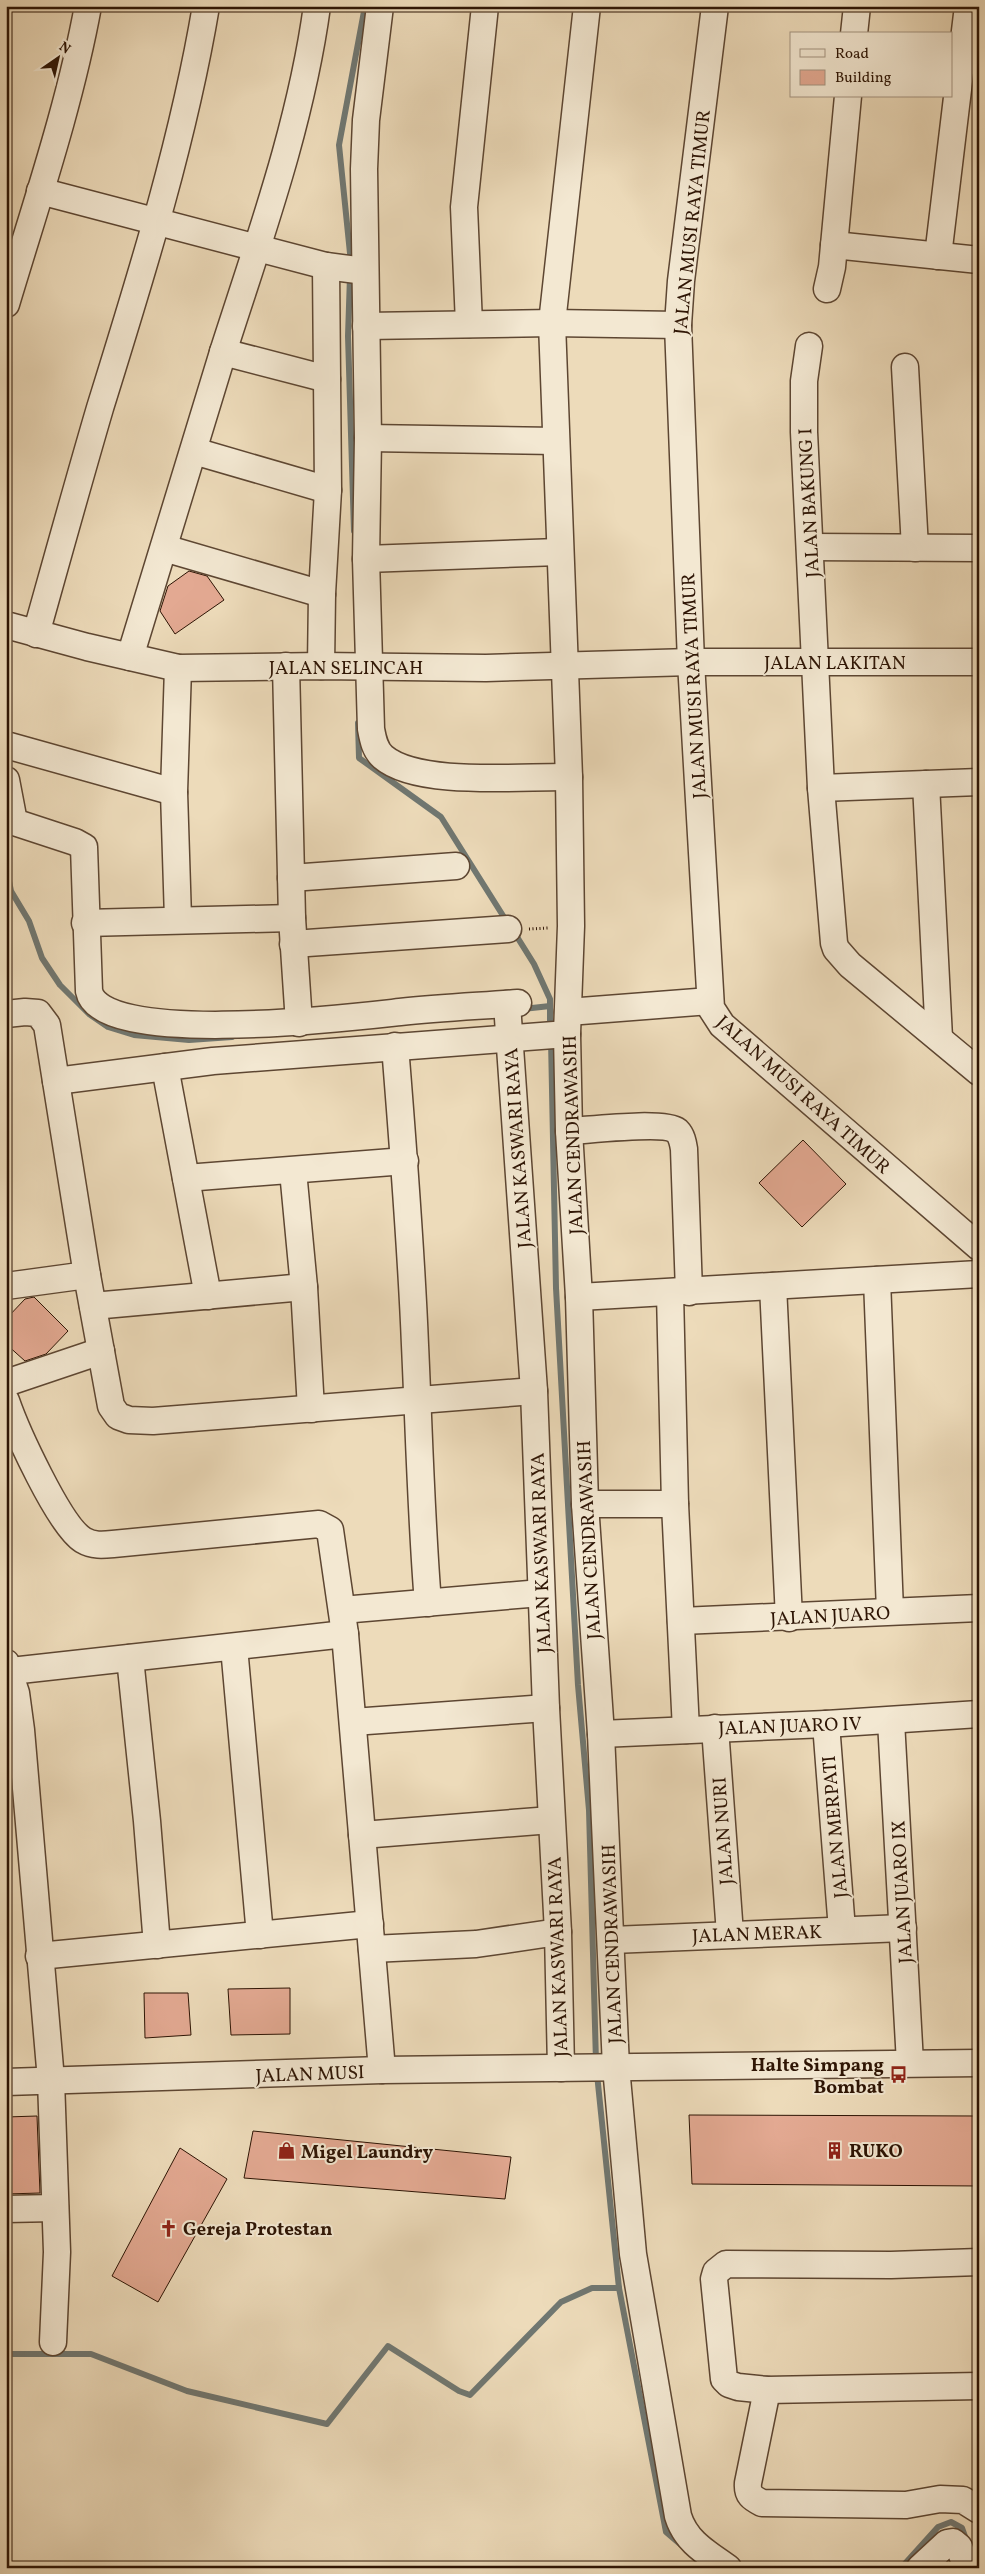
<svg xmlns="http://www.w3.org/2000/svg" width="985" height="2574" font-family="Vollkorn,serif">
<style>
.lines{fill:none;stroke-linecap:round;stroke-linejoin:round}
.stream{stroke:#707771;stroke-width:6}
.building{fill:#e3a992;stroke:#2d1404}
.minor-casing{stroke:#5d4632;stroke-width:29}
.path{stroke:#2d1404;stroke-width:3;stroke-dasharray:1 2.5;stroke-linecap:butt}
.minor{stroke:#f3e8d2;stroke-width:26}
.labels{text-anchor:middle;stroke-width:4;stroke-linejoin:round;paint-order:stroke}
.street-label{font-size:19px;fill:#2d1404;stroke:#f3e8d2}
.poi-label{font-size:19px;font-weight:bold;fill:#2d1404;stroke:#f3e8d2;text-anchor:start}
</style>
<rect width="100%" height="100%" fill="#eddbba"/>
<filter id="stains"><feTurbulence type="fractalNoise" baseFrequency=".004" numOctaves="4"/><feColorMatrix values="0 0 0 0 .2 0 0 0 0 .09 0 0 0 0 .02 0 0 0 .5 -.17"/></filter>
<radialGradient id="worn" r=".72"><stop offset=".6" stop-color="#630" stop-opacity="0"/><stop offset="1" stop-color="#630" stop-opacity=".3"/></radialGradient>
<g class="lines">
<g class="stream">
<path d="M 351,263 L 339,145 L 365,6"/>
<path d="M 350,276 L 348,336 L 354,531"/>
<path d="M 358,723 L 359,758 L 441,817 L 507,922"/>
<path d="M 6,866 L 11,891 L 29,921 L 42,958 L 60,985 L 89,1014 L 108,1027 L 134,1035 L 189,1040 L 232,1037"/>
<path d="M 514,932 L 534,964 L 550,999 L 550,1030"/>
<path d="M 523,1009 L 550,1006"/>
<path d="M 551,1040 L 556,1288 L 578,1685 L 589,1810 L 596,2062"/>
<path d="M 597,2074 L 619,2288 L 666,2532 L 680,2544"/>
<path d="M 6,2354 L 91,2354 L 187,2391 L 327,2424 L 388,2346 L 459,2391 L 470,2395 L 561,2302 L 592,2288 L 619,2288"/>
<path d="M 901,2568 L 938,2527 L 951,2522 L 962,2528 L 967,2542"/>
</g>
</g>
<g class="building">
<path d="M 189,571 L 207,576 L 224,600 L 175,634 L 160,611 L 168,586 Z"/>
<path d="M 803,1140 L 846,1184 L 802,1227 L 759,1183 Z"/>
<path d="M 34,1297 L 68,1331 L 46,1354 L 25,1361 L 6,1344 L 6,1319 L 25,1299 Z"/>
<path d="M 290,1988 L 290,2034 L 231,2035 L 228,1989 Z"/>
<path d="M 144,1993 L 188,1993 L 191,2035 L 145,2038 Z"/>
<path d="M 689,2115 L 979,2116 L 979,2186 L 692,2184 Z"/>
<path d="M 37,2116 L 40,2193 L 6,2194 L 6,2117 Z"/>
<path d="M 253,2131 L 511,2157 L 505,2199 L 244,2178 Z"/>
<path d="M 180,2148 L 227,2179 L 158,2302 L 112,2276 Z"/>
</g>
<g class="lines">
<defs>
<g id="minor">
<path d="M 380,6 L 366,120 L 364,169 L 368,438 L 366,559 L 371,729 C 373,740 375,750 383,757 C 418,787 522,776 569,777"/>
<path d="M 587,6 L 552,323 L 569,777 L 571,926 L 567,1034 L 569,1131 L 579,1297 L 585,1504 L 601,1734 L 616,2067 L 633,2254 L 678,2516 C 686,2542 707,2553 728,2568"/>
<path d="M 715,6 L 681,281 L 678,325 L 691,662 L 711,1008 L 722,1025 L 979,1247"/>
<path d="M 854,34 L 857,6"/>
<path d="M 40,191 L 326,266 L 365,271"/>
<path d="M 834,245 L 979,260"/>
<path d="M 938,256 L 968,6"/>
<path d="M 827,289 L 832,267 L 848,96"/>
<path d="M 6,304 C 35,207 70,105 88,6"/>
<path d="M 469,324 L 464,207 L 485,6"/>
<path d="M 366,326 L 552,323 L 678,325"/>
<path d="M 809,346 L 804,381 L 804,432 L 821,788 L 834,943 L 836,949 L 850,965 L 979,1072"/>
<path d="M 223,352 L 327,379"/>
<path d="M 905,367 L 915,548"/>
<path d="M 368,438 L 556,441"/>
<path d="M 194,451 L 328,490"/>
<path d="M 810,547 L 979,548"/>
<path d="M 164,548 L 322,594"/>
<path d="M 366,559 L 559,552"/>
<path d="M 6,625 L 87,647 L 178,668 L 321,666 L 486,668 L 691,662 L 979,662"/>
<path d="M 36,634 C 57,559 78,483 100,408 C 141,276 183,143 206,6"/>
<path d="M 130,657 C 162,555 192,452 224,349 C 260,237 301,124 317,6"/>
<path d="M 286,666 L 292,918 L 299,1023"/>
<path d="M 321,666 L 322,594 L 328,490 L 326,266"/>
<path d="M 6,745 L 174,792"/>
<path d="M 6,780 L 14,822 L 75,842 L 84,847 L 89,991 C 100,1048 354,1017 400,1012 C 439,1008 479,1006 518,1003"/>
<path d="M 926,784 L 939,1038"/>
<path d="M 821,788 L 979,782"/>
<path d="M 291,878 L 456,866"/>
<path d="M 178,919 L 174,792 L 178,668"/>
<path d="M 85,923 L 292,918"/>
<path d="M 293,944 L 508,929"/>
<path d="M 507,1004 L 534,1391 L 546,1708 L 558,1932 L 561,2068"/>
<path d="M 568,1012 L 710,1001"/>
<path d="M 6,1014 L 25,1012 L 38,1013 L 47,1025 L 87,1275 L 111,1406 L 118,1416 L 129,1420 L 153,1421 L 534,1391"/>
<path d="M 395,1046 C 403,1145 411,1245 415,1345 C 419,1431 421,1517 428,1603"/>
<path d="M 165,1067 L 208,1296"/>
<path d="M 56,1081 L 213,1061 L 567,1034"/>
<path d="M 569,1131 C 589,1130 664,1121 677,1131 C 682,1136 683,1143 684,1149 L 689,1292"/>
<path d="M 293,1171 L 304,1287 L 311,1409"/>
<path d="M 186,1178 L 405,1161"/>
<path d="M 877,1280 L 890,1611"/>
<path d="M 6,1286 L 87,1275"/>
<path d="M 773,1286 L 789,1618"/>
<path d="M 670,1293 L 675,1504 L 686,1730"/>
<path d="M 579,1297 L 979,1274"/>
<path d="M 93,1306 L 304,1287"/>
<path d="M 6,1383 L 101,1351"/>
<path d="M 6,1401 C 16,1430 59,1525 83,1540 C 93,1546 103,1545 113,1544 L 319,1524 L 330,1530 L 345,1634 L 382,2070"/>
<path d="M 585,1504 L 675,1504"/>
<path d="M 342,1610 L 541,1593"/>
<path d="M 681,1621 L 979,1608"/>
<path d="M 234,1647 L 260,1935"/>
<path d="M 130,1658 L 147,1821 L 157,1945"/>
<path d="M 6,1663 L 16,1693 L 21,1730 L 51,2080 L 57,2252 L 53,2342"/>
<path d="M 11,1671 L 345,1634"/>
<path d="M 891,1721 L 910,2063"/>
<path d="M 353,1722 L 546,1708"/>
<path d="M 826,1724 L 842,1930"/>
<path d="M 715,1728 L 730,1934"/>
<path d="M 601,1734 L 826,1724 L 979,1714"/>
<path d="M 362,1835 L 551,1820"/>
<path d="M 612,1940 L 903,1928"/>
<path d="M 372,1949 L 476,1944 L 558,1932"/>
<path d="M 39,1956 L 370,1924"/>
<path d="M 6,2082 L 382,2070 L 979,2063"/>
<path d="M 6,2209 L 55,2208"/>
<path d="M 979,2262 L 891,2265 L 726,2264 L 716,2272 L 714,2279 L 724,2379 L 729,2384 L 738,2387 L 767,2390 L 979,2386"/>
<path d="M 767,2390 L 748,2483 C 747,2495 752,2498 762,2503 L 906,2505 L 940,2499 L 963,2500 L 979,2510"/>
<path d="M 920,2568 L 947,2543 L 953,2542 L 959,2547 L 967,2568"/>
</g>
</defs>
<use href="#minor" class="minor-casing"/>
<path class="path" d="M 529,929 L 548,928"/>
<use href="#minor" class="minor"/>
</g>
<defs>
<symbol id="bus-bare" viewBox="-9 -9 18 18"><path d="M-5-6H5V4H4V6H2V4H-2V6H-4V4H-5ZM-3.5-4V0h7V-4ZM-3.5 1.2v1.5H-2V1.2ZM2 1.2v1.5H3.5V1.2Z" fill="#8f2418" stroke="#f3e8d2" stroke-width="2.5" paint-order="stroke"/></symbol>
<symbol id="building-bare" viewBox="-9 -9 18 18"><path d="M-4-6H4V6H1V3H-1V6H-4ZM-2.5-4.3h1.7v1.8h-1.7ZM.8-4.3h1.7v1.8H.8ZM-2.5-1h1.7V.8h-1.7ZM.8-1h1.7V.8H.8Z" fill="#8f2418" stroke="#f3e8d2" stroke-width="2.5" paint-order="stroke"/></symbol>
<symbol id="shop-bare" viewBox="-9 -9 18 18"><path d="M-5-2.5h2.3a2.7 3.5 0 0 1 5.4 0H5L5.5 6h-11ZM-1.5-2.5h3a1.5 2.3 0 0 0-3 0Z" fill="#8f2418" stroke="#f3e8d2" stroke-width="2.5" paint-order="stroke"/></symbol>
<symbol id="church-bare" viewBox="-9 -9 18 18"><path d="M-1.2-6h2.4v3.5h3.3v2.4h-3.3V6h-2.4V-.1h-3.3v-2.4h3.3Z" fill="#8f2418" stroke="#f3e8d2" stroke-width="2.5" paint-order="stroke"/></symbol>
</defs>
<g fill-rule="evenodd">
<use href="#bus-bare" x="886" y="2062" width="25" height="25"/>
<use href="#building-bare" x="822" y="2138" width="25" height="25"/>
<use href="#shop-bare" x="274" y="2138" width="25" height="25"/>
<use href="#church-bare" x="156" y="2216" width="25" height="25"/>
</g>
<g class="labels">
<g class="street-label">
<text transform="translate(691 222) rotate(-84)" y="7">JALAN MUSI RAYA TIMUR</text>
<text transform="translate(808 503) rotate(-93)" y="7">JALAN BAKUNG I</text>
<text x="835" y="669">JALAN LAKITAN</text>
<text x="346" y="674">JALAN SELINCAH</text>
<text transform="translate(693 686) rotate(-93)" y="7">JALAN MUSI RAYA TIMUR</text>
<text transform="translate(804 1094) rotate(42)" y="7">JALAN MUSI RAYA TIMUR</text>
<text transform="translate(572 1135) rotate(-92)" y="7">JALAN CENDRAWASIH</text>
<text transform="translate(517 1148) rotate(-94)" y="7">JALAN KASWARI RAYA</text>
<text transform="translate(588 1540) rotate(-93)" y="7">JALAN CENDRAWASIH</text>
<text transform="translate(540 1553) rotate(-92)" y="7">JALAN KASWARI RAYA</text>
<text transform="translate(830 1615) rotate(-3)" y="7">JALAN JUARO</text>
<text transform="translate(790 1725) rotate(-2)" y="7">JALAN JUARO IV</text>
<text transform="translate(834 1827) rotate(-95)" y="7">JALAN MERPATI</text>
<text transform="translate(722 1831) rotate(-94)" y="7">JALAN NURI</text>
<text transform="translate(901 1892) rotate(-93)" y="7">JALAN JUARO IX</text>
<text transform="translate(757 1933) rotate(-2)" y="7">JALAN MERAK</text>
<text transform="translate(611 1944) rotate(-92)" y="7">JALAN CENDRAWASIH</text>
<text transform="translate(557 1957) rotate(-92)" y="7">JALAN KASWARI RAYA</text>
<text transform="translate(310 2073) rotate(-2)" y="7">JALAN MUSI</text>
</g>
<g class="poi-label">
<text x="884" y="2071" text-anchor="end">Halte Simpang<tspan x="884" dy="22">Bombat</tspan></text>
<text x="849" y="2157">RUKO</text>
<text x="301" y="2158">Migel Laundry</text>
<text x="183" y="2235">Gereja Protestan</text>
</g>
</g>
<rect width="985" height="2574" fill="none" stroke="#eddbba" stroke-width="25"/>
<rect x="8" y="8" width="970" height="2559" fill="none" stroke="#2d1404" stroke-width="2.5"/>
<rect x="12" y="12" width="960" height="2549" fill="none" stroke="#2d1404"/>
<rect x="790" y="32" width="162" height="65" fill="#f3e8d2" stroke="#a49380"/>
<rect x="800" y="49" width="25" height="8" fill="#f3e8d2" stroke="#a49380"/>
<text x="835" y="58" font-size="15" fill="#2d1404">Road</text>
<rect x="800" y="70" width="25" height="15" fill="#e3a992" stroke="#a49380"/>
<text x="835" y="82" font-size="15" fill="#2d1404">Building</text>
<g transform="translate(58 58) rotate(34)" stroke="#f3e8d2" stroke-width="4" paint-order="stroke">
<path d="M0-4L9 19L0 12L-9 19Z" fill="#2d1404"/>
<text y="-8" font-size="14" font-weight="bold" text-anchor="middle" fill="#2d1404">N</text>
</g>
<rect width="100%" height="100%" filter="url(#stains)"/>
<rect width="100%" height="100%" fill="url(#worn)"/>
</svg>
